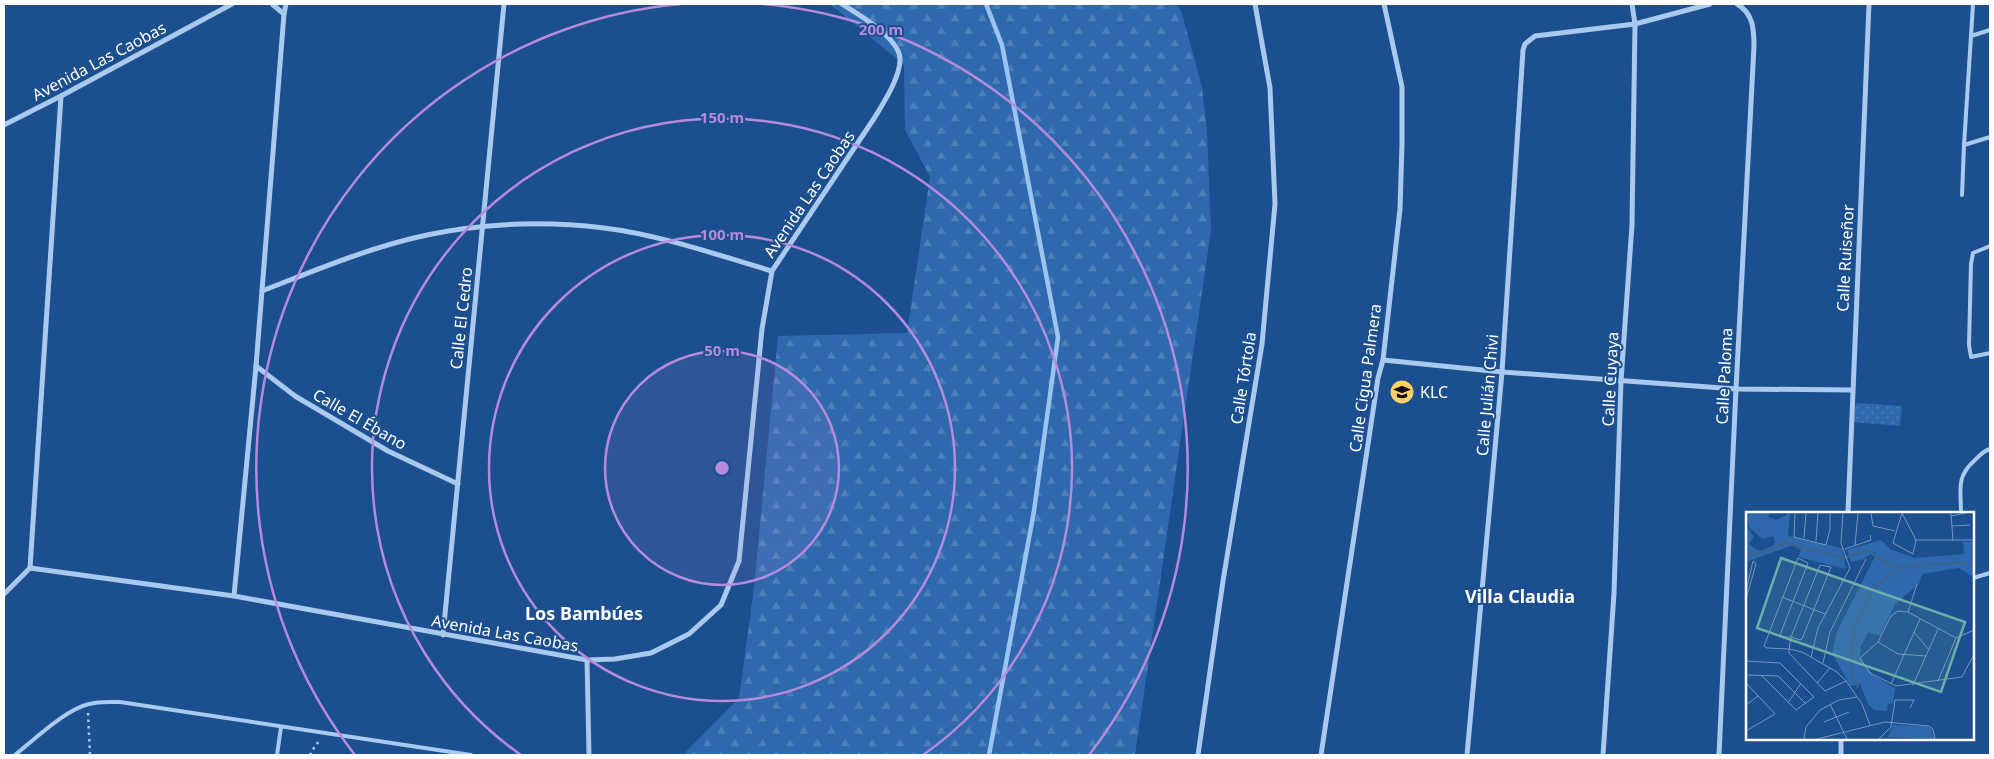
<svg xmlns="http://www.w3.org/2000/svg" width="1994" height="759" font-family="'Noto Sans',sans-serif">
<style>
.green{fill:url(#green-dots)}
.forest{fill:url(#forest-firs)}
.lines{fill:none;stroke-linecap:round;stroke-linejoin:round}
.stream{stroke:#9cc4f0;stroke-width:4.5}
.path{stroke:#a9c9ee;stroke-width:2.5;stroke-dasharray:2.5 4;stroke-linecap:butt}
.service{stroke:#a9c9ee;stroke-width:4}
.minor{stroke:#a9c9ee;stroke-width:5}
.ring{fill:none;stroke:#b68bdc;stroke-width:2.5}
.labels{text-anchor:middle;stroke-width:4;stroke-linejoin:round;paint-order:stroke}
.street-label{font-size:16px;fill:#fff;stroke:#1b4f8f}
.poi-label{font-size:16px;fill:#fff;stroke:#1b4f8f;text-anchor:start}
.neighbourhood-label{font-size:18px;font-weight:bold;fill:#fff;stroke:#1b4f8f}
.inset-river{fill:none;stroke:#3c6290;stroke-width:2.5}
.inset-road{fill:none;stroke:#7695bc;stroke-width:1}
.view{fill:#6fada8;fill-opacity:0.15;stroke:#6fada8;stroke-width:2.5}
.inset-edge{fill:none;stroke:#fff;stroke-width:2.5}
.centre{fill:#b68bdc;stroke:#1b4f8f;stroke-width:2.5}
.ring-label{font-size:15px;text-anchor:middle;font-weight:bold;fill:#b68bdc;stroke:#1b4f8f;stroke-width:4;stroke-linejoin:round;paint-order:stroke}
</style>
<defs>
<pattern id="green-dots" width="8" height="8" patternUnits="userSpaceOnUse" patternTransform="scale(1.25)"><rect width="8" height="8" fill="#2e69ad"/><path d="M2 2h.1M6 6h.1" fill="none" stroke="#4d80b9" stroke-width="1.8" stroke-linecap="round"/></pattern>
<pattern id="forest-firs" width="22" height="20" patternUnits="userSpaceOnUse" patternTransform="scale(1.25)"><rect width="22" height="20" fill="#2e69ad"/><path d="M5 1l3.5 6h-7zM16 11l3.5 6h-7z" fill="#4d80b9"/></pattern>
</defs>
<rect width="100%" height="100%" fill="#1b4f8f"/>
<path class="green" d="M 1856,403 L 1902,406 L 1900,426 L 1853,422 Z"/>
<path class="forest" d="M 830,4 L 1177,4 L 1182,14 L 1202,87 L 1207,131 L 1211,230 L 1135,755 L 683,755 L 739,698 L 754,588 L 778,336 L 907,333 L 930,177 L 905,130 L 904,65 Z"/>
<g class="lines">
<path class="stream" d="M 986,4 L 1002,45 L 1058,337 L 1034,511 L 989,755"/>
<g class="path">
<path d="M 88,713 L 90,755"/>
<path d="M 310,755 L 316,744 L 319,742"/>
</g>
<g class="service">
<path d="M 1990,30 L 1971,36 L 1964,145 L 1990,137"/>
<path d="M 1971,36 L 1973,4"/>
<path d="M 1962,195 L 1964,145"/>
<path d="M 1990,246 L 1973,253 L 1971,264 L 1969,345 L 1971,357 L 1990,353"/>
<path d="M 1961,513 C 1961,490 1956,477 1974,461 C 1979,456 1983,451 1990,449"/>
<path d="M 1973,578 L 1990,573"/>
<path d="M 15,755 C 34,740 66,709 89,704 C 99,701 110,702 120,702 L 471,755"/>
<path d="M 277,755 L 281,727"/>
</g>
<g class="minor">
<path d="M 272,4 L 284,14"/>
<path d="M 4,125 L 61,96 L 232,4"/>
<path d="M 262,291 C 316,270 370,247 427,235 C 484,223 546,221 604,228 C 661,235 717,255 772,271"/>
<path d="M 1383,360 L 1502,372 L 1736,389 L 1852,390"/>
<path d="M 256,366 L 295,396 L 388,451 L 458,484"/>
<path d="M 1848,513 L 1869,4"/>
<path d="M 30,568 L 61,96"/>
<path d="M 4,594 L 30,568 L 234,596 L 587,660 L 615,659 L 651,653 L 689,634 L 721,605 L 739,561 L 762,329 L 772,271 L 875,117 C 884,102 901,76 900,58 C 898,37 858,14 842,4"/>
<path d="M 234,596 L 256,366 L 284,14 L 286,4"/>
<path d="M 443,635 L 504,4"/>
<path d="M 587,660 L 589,755"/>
<path d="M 1198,755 L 1223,581 L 1262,344 L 1275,204 L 1270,88 L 1255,4"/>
<path d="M 1321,755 L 1378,378 L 1383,360 L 1400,209 L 1402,144 L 1402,87 L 1384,4"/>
<path d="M 1467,755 L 1502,372 L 1523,50 L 1525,44 L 1535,36 L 1635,24 L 1710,4"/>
<path d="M 1603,755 L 1614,593 L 1621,381 L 1632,225 L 1635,24 L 1632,4"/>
<path d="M 1719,755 L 1736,389 L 1754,46 C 1754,29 1753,13 1737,4"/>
<path d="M 1841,755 L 1841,738"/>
</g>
</g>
<circle cx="722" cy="468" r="117" fill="#b68bdc" fill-opacity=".12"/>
<g class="ring">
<circle cx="722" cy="468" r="117"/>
<circle cx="722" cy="468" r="233"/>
<path d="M521 755A350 350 0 1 1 923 755"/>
<path d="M355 755A466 466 0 0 1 681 4M763 4A466 466 0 0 1 1089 755"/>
</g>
<defs>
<symbol id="school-disc" viewBox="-11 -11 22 22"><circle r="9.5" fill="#ffd166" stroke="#1b4f8f"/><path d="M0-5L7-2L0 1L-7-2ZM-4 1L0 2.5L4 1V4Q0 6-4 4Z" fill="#111"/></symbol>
</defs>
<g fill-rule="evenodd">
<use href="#school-disc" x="1388" y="378" width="28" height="28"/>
</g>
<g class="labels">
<g class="street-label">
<text transform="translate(99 61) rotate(-28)" y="6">Avenida Las Caobas</text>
<text transform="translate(809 194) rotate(-56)" y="6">Avenida Las Caobas</text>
<text transform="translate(1845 258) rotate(-87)" y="6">Calle Ruiseñor</text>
<text transform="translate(461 318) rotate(-84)" y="6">Calle El Cedro</text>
<text transform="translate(1724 376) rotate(-87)" y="6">Calle Paloma</text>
<text transform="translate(1243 378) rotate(-81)" y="6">Calle Tórtola</text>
<text transform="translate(1365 378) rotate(-82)" y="6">Calle Cigua Palmera</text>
<text transform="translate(1610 379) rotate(-87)" y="6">Calle Cuyaya</text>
<text transform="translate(1487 395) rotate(-85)" y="6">Calle Julián Chivi</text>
<text transform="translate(360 419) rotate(30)" y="6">Calle El Ébano</text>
<text transform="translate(505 633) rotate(10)" y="6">Avenida Las Caobas</text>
</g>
<g class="poi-label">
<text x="1420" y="398">KLC</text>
</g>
<g class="neighbourhood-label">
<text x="1520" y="603">Villa Claudia</text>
<text x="584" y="620">Los Bambúes</text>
</g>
</g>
<g transform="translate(1746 512)">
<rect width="228" height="228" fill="#1b4f8f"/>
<path d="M 0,1 L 24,1 L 22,5 L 30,8 L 44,1 L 42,24 L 96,36 L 100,57 L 52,45 L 55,38 L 47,33 L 0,50 L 0,14 L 8,25 L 3,32 L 8,36 L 15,39 L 28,33 L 29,29 L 27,24 L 16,27 L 12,23 L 3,15 ZM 135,28 L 144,37 L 169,46 L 218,42 L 217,30 L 227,30 L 227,65 L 213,56 L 176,62 L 173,72 L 149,92 L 134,124 L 122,120 L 115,134 L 114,145 L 127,163 L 149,176 L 147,191 L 142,192 L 141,199 L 128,198 L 122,192 L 114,172 L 104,174 L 86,141 L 91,120 L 130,42 L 128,39 L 118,47 L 105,50 L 101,38 ZM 147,213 L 180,214 L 185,216 L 188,227 L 142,225 Z" fill="#2e69ad"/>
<path class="inset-river" d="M 0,42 L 12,41 L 39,31 L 98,46 L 121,38 L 144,53 L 155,55 L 215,50 L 228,54M 112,176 L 105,159 L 108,115 L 129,75 L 154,55"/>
<path class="inset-road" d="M 49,1 L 48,25 L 80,33 L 84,17 L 84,1M 125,1 L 127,14 L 149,19M 156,1 L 170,28 L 167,42 L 147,31 ZM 205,1 L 207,29M 205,4 L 220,1M 206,14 L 224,13M 58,26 L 60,1M 170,28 L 228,28M 70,29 L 72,1M 109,33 L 112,1M 99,37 L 125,28 L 124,23M 0,79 L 7,49 L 10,52 L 0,87M 36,85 L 79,102M 162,100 L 171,72M 228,118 L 210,126 L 162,100 L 152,99 L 145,104 L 132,130 L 114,146 L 124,161 L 150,174 L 216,165 L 228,142M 168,120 L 183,138M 132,130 L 152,142 L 180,144M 65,145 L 72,116 L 104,56 L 95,31 L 97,1M 0,149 L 34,151 L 68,185 L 50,198 L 15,163M 77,151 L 84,120 L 120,47M 2,163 L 32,164 L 60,192M 100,169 L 79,179 L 43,141 L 43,137 L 45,125 L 74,53 L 85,55 L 56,127 L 54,128 L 45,125 L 36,125 L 34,123 L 62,51 L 52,46 L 18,134 L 21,136 L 43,137 L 56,140 L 91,160 L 100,169 L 116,192 L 124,213M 192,169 L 210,126M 0,171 L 29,202 L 0,219M 71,171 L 84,156M 145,172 L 174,107M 167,173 L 192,117M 42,191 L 55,171M 84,192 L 101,227M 0,193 L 12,184M 78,210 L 103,200M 58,227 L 60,215 L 74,198 L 93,188 L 111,185M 71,227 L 139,210 L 183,214 L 187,217 L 189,227M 133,227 L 145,215 L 149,188 L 168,188 L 164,196"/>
<path class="view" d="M 35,46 L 219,110 L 195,180 L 11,116 Z"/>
<rect width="228" height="228" class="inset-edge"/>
</g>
<circle cx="722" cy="468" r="8" class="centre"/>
<g class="ring-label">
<text x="881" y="35">200 m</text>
<text x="722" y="123">150 m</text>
<text x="722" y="240">100 m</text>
<text x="722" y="356">50 m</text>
</g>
<rect width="1994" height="759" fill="none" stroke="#ffffff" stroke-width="10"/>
</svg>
